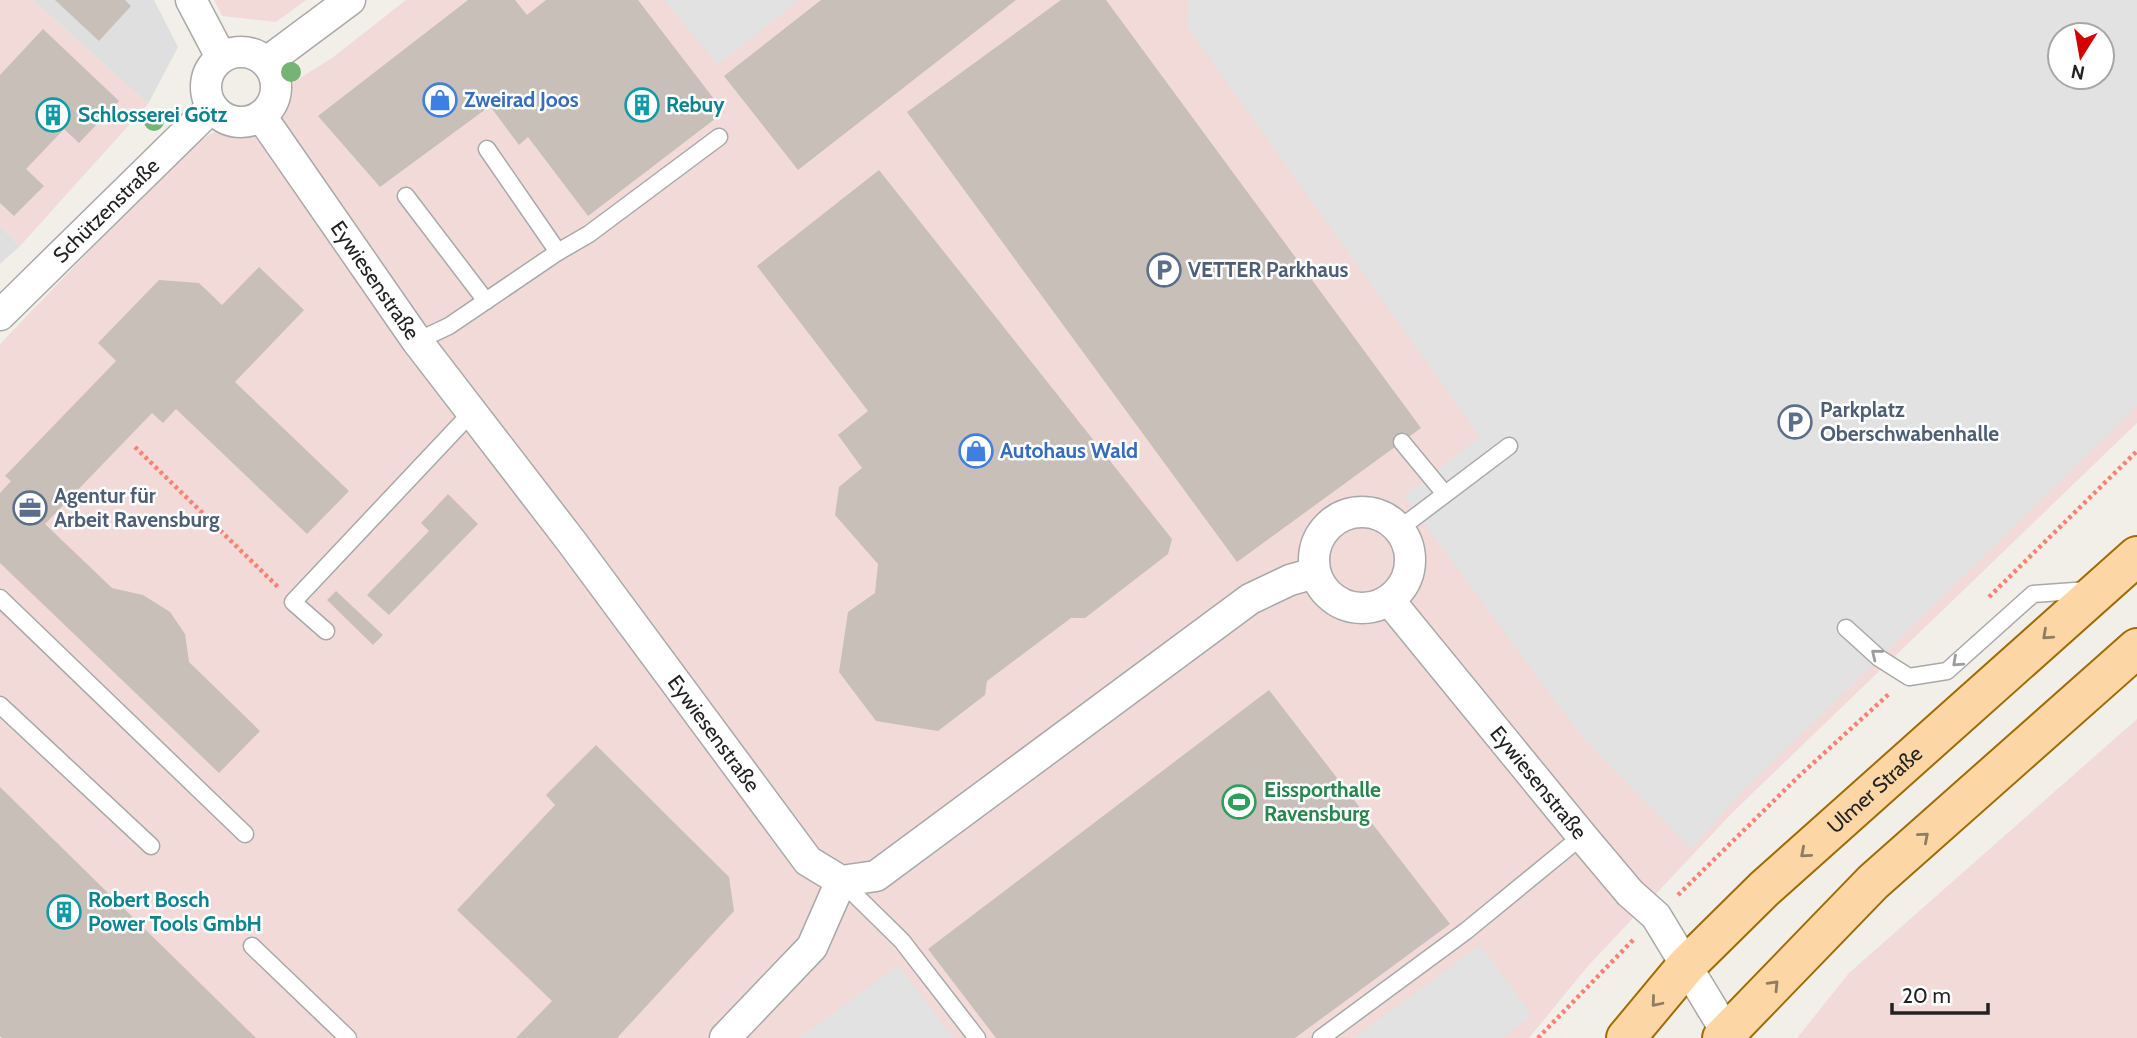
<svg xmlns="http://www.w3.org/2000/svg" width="2137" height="1038" font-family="Cabin,sans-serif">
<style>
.residential{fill:#e0dfdf}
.commercial{fill:#f2dad9;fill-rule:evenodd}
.parking{fill:#e2e2e2;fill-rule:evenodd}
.building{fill:#c7bfb8}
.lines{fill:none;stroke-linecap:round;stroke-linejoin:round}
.service-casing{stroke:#a9a9a9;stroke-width:19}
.minor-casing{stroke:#a9a9a9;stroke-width:33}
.primary-casing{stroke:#a06b00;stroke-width:42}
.path{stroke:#fa8072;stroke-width:4.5;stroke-dasharray:3.5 3.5;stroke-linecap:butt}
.service{stroke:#fff;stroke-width:16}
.minor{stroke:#fff;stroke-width:30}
.primary{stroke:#fcd6a4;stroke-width:38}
.tree{fill:#74b475}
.oneway{stroke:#8f7c63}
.oneway2{stroke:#9c9c9c}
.labels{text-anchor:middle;stroke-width:5;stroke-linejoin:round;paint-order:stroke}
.shop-label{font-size:21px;font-weight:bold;fill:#366cbe;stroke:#fff;text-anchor:start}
.culture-label{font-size:21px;font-weight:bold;fill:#0d838f;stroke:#fff;text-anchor:start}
.street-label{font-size:21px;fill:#222;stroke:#fff}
.service-label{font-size:21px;font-weight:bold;fill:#4e5e75;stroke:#fff;text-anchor:start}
.leisure-label{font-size:21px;font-weight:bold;fill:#27864d;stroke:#fff;text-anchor:start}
</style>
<rect width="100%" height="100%" fill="#f2efe9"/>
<g class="residential">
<path d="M 33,0 L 154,0 L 178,47 L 148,104 Z"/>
<path d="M 0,226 L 20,246 L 0,264 Z"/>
</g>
<g class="commercial">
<path d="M 0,0 L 33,0 L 148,104 L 20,246 L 0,226 Z"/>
<path d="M 214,0 L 306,0 L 276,22 L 222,16 Z"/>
<path d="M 406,0 L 2137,0 L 2137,423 L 1733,812 L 1588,966 L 1529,1038 L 0,1038 L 0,344 L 188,148 L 332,58 ZM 2060,35 L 2102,35 L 2102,77 L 2060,77 Z"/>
<path d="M 2137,719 L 2137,1038 L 1797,1038 L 1849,973 Z"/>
</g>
<g class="parking">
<path d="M 665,0 L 799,0 L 718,65 Z"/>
<path d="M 1188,0 L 2137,0 L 2137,406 L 1737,797 L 1691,849 L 1581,736 L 1404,496 L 1480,437 L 1187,26 ZM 2060,35 L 2102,35 L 2102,77 L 2060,77 Z"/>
<path d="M 1480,945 L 1532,1015 L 1502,1038 L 1354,1038 Z"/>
<path d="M 898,965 L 954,1038 L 799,1038 Z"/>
</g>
<g class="building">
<path d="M 55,0 L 125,0 L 131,6 L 99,41 Z"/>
<path d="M 468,0 L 515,0 L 527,15 L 546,0 L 638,0 L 724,112 L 588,216 L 528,137 L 519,145 L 490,106 L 380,187 L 318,116 Z"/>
<path d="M 821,0 L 1016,0 L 798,170 L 724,76 Z"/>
<path d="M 1061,0 L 1106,0 L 1421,428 L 1237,562 L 907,112 Z"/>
<path d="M 43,29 L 119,101 L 79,143 L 64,129 L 26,169 L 44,186 L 14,216 L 0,203 L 0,75 Z"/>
<path d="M 879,170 L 1172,539 L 1168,554 L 1085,618 L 1071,618 L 987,681 L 985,695 L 938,731 L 876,721 L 839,672 L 848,612 L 875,593 L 878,564 L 835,515 L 839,487 L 862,468 L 838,435 L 868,411 L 757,266 Z"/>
<path d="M 259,267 L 304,310 L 235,382 L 349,491 L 307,534 L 176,409 L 163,423 L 152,413 L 45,524 L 112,588 L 143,595 L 170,612 L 185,634 L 189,662 L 260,731 L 219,773 L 0,563 L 0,493 L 11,481 L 5,476 L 116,361 L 98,343 L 159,280 L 199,283 L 222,305 Z"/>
<path d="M 448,494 L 478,524 L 389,615 L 367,595 L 429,531 L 421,523 Z"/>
<path d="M 336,591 L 383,635 L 373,645 L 327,600 Z"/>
<path d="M 1269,690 L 1450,924 L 1295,1038 L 996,1038 L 928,949 Z"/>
<path d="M 596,745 L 729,877 L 734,911 L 617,1038 L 516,1038 L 552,1001 L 457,910 L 555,805 L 546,795 Z"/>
<path d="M 0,787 L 256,1038 L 2,1038 L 0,1036 Z"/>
</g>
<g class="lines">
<defs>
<g id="service">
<path d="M 487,149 L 558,252"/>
<path d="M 406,196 L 486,301"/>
<path d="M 417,341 L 449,326 L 558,252 L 589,234 L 719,137"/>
<path d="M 1402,442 L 1445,494"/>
<path d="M 1399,529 L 1509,446"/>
<path d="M 0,598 L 245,834"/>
<path d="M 1846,628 L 1879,658 L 1909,677 L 1947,671 L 2033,594 L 2088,590"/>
<path d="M 326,631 L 293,602 L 472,412"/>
<path d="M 0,705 L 151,846"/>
<path d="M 841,881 L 902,941 L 977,1038"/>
<path d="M 252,946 L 348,1038"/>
<path d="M 1321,1038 L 1466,931 L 1582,836"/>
</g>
<g id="minor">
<path d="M 191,0 L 221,57"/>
<circle cx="241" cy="87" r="35"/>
<path d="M 268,61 L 350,0"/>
<path id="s1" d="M 261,116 L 417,341 L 571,541 L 808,861 L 841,881 L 876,876 L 1250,599 L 1290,580 L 1315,573"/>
<path id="s2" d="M 0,315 L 212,107"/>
<circle cx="1362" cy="560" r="48"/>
<path id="s3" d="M 1389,600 L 1582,836 L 1630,893 L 1656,916 L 1730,1038"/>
<path d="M 725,1038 L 812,947 L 841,881"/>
</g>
<g id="primary">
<path id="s4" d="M 1626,1038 L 1686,966 L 1764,889 L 2137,556"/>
<path d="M 1722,1038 L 1873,882 L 2137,648"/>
</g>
</defs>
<use href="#service" class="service-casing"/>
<use href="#minor" class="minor-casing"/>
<use href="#primary" class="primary-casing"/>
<g class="path">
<path d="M 135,447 L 278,587"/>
<path d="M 1989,597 L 2137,451"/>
<path d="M 1678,895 L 1799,776 L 1890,693"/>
<path d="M 1538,1038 L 1635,938"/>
</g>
<use href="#service" class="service"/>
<use href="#minor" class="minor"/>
<use href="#primary" class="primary"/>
</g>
<g class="tree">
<circle cx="291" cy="72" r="10"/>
<circle cx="154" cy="121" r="10"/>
</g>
<defs><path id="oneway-chevron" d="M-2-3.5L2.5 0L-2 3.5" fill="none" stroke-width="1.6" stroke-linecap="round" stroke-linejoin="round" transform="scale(1.75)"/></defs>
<g class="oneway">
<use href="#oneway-chevron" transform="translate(2047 635) rotate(138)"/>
<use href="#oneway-chevron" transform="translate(1924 837) rotate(-41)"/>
<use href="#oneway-chevron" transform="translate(1805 853) rotate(139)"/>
<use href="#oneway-chevron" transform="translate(1774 985) rotate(-46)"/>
<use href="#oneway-chevron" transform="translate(1656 1002) rotate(130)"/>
</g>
<g class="oneway2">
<use href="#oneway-chevron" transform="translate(1876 654) rotate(-141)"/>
<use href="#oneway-chevron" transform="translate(1957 662) rotate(138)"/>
</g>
<defs>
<symbol id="shop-ring" viewBox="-11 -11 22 22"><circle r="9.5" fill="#fff" stroke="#3f7fe0" stroke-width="1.5"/><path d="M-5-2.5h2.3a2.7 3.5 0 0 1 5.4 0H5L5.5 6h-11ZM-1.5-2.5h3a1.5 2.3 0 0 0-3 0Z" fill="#3f7fe0"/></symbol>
<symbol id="building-ring" viewBox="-11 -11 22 22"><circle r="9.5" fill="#fff" stroke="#0f9aa8" stroke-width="1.5"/><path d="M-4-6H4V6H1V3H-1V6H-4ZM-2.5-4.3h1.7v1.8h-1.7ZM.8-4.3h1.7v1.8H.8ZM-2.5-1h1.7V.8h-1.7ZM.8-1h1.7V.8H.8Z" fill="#0f9aa8"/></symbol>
<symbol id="parking-ring" viewBox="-11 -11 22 22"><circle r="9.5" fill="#fff" stroke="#5c6f8a" stroke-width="1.5"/><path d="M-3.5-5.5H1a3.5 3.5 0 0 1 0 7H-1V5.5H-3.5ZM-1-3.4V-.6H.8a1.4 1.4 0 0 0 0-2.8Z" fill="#5c6f8a"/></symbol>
<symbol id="office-ring" viewBox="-11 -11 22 22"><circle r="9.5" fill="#fff" stroke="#5c6f8a" stroke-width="1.5"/><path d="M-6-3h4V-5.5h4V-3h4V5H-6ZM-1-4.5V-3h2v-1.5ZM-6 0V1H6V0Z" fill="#5c6f8a"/></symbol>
<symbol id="stadium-ring" viewBox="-11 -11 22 22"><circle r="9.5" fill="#fff" stroke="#2e9e5b" stroke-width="1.5"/><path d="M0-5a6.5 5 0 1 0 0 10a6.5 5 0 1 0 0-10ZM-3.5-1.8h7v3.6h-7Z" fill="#2e9e5b"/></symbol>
</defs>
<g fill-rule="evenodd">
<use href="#shop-ring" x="421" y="81" width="38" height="38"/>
<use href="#building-ring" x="623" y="86" width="38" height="38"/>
<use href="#building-ring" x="34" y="96" width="38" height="38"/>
<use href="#parking-ring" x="1145" y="251" width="38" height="38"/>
<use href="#parking-ring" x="1776" y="403" width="38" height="38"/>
<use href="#shop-ring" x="957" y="432" width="38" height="38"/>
<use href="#office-ring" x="11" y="489" width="38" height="38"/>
<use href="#stadium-ring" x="1220" y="783" width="38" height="38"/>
<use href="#building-ring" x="45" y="893" width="38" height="38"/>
</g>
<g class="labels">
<g class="shop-label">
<text x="464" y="107">Zweirad Joos</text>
<text x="1000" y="458">Autohaus Wald</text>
</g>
<g class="culture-label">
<text x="666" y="112">Rebuy</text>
<text x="78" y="122">Schlosserei Götz</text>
<text x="88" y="907">Robert Bosch<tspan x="88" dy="24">Power Tools GmbH</tspan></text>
</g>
<g class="street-label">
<text dy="7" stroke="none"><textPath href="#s2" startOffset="149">Schützenstraße</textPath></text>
<text dy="7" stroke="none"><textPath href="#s1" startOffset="200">Eywiesenstraße</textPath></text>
<text dy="7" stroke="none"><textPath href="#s1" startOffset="766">Eywiesenstraße</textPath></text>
<text dy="7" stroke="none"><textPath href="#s3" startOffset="236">Eywiesenstraße</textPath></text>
<text dy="7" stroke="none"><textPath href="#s4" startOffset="352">Ulmer Straße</textPath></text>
</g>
<g class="service-label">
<text x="1188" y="277">VETTER Parkhaus</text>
<text x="1820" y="417">Parkplatz<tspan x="1820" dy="24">Oberschwabenhalle</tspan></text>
<text x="54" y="503">Agentur für<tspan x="54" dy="24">Arbeit Ravensburg</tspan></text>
</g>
<g class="leisure-label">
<text x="1264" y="797">Eissporthalle<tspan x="1264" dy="24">Ravensburg</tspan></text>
</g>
</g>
<g transform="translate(2081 56) rotate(191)"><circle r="33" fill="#ffffff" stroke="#a7a7a7" stroke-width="2"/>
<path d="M0-5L12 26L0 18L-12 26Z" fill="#d40000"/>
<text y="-10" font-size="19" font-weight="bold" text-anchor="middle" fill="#222222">N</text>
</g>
<path d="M1892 1003v10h96v-10" fill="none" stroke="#222222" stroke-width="3.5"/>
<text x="1902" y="1003" font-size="21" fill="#222222" stroke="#ffffff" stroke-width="5" paint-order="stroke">20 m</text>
</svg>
